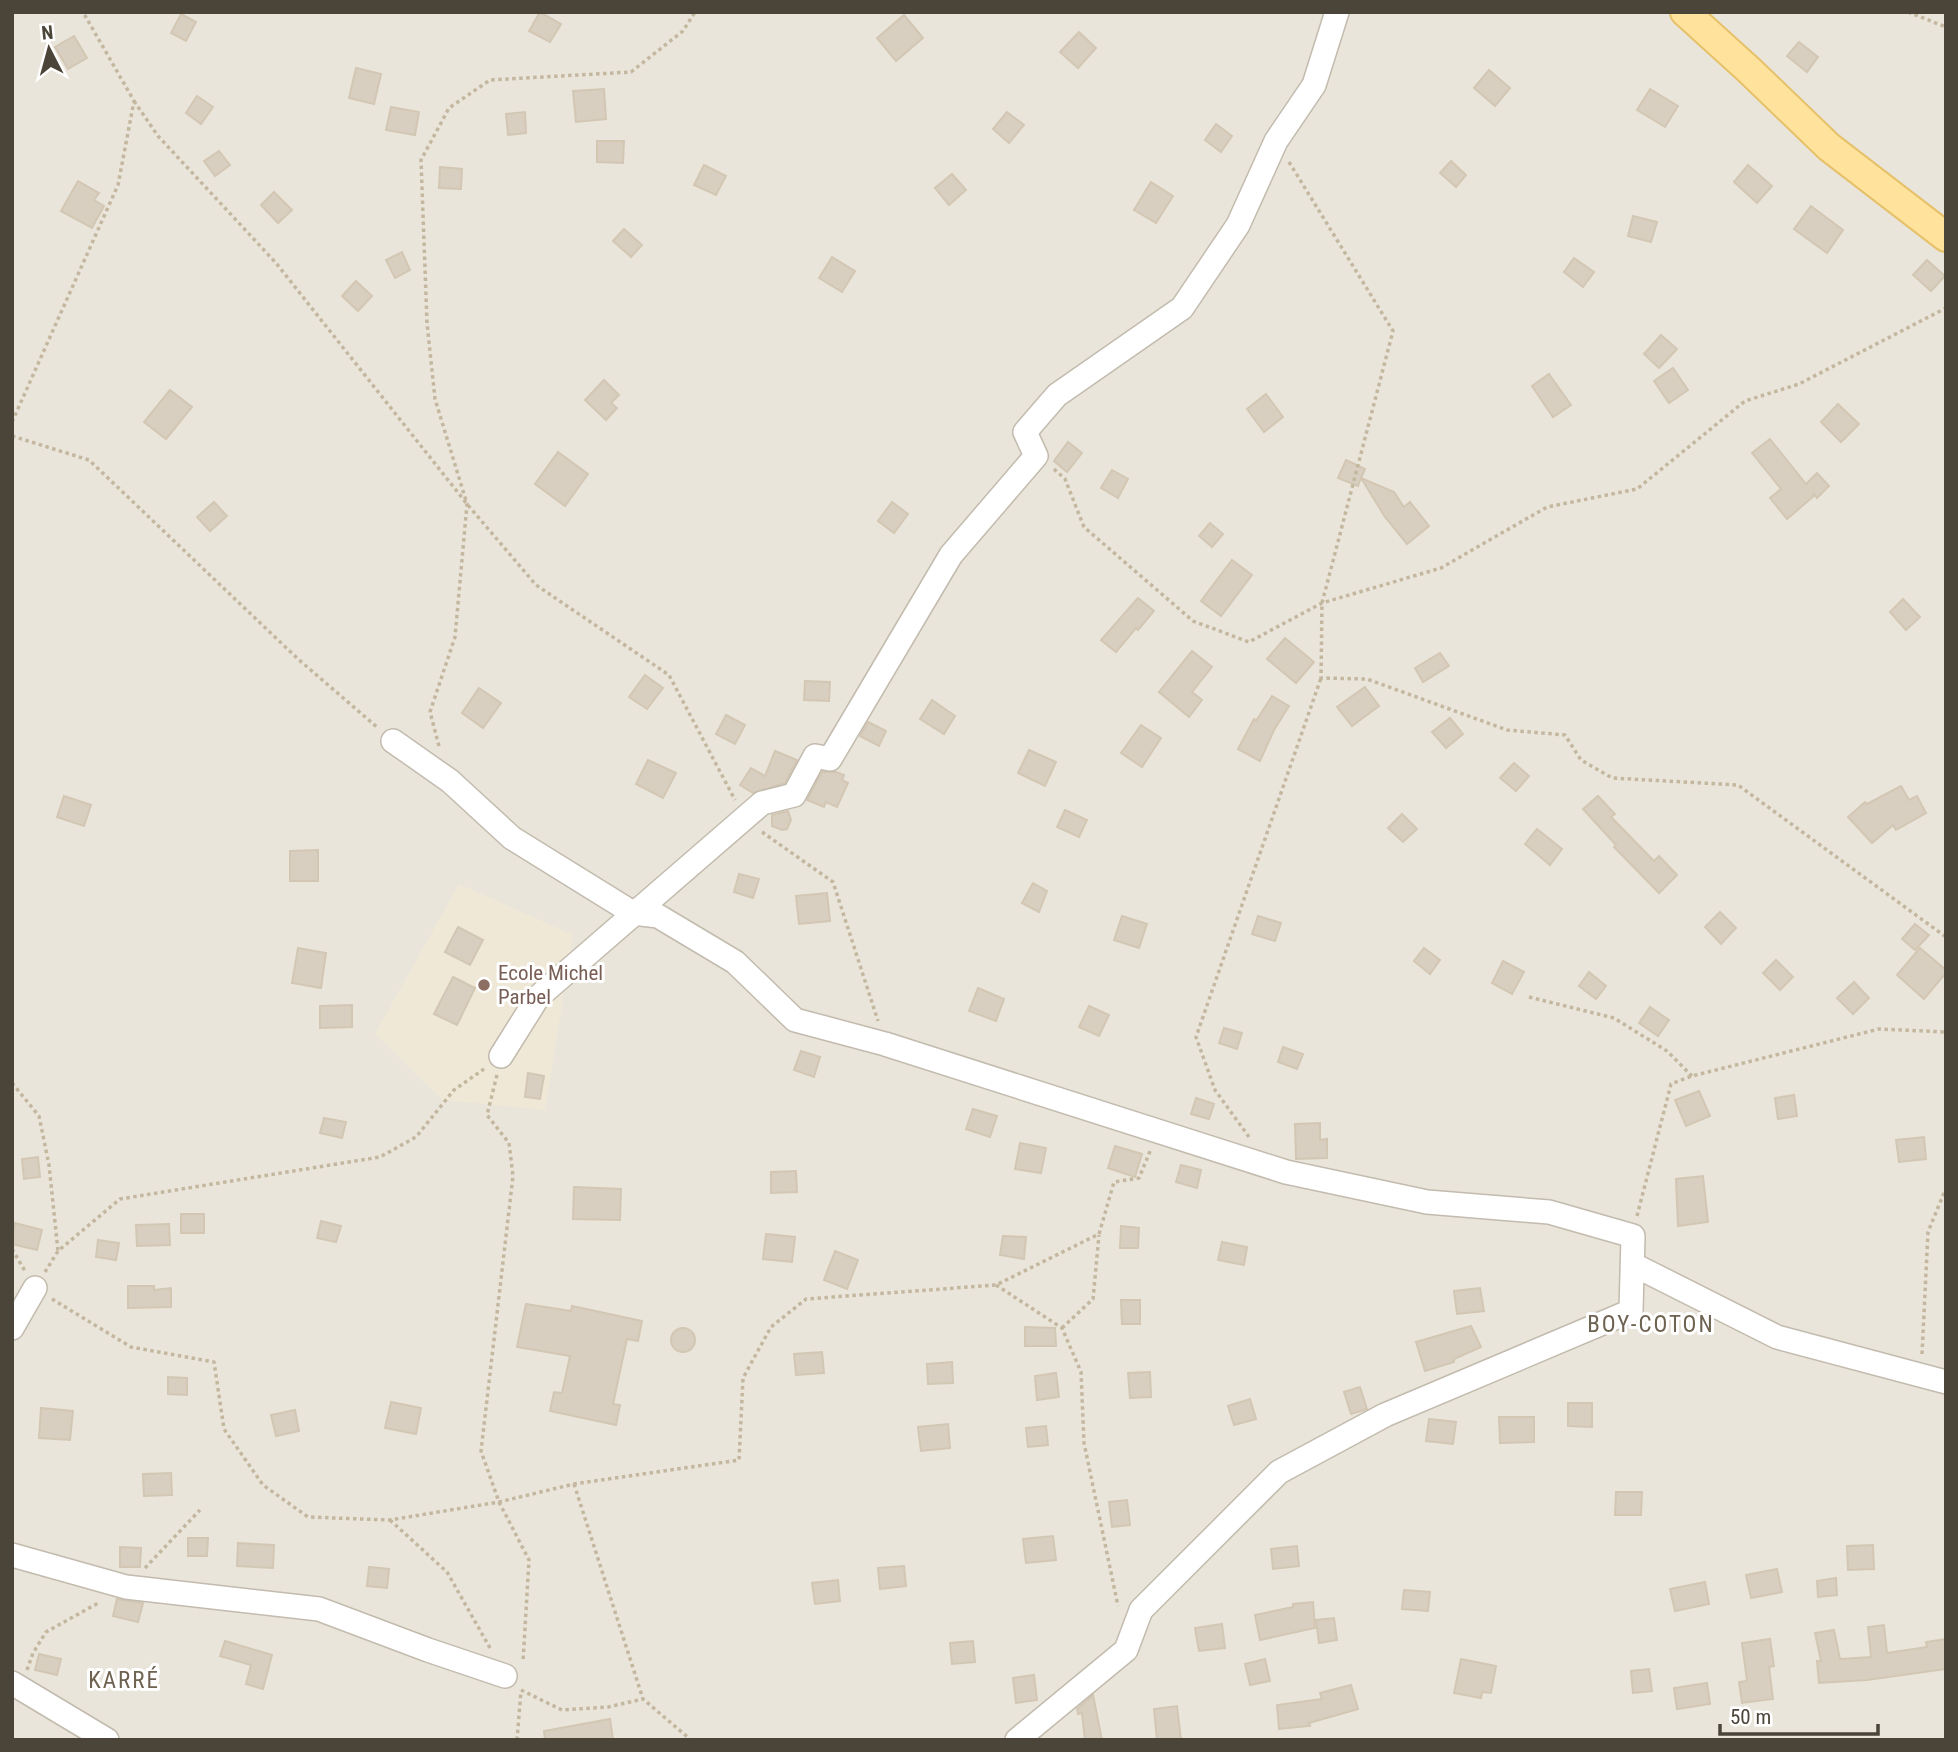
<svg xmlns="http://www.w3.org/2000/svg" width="1958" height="1752" font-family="'Roboto Condensed',sans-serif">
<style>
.residential{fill:#eae5da}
.education{fill:#efe8d6}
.building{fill:#d8cfc1;stroke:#d3c7b4;stroke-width:2}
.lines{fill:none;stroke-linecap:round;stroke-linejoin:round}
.minor-casing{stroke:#c2bbae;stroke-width:26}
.major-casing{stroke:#e6c16a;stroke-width:32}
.path{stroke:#c4b79f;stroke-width:3.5;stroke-dasharray:3.5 3.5;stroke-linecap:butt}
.minor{stroke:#fff;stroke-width:23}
.major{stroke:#ffe39c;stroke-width:28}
.education-dot{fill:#8d6e63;stroke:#fff;stroke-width:2.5}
.labels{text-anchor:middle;stroke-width:6;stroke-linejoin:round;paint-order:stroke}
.education-label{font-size:21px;fill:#785e54;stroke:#fff;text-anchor:start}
.neighbourhood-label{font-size:23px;letter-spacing:2px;fill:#6e6250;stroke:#fff}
</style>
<rect width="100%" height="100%" fill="#f6f3ec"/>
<rect class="residential" x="12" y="12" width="1934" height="1728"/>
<path class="education" d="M 459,884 L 573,935 L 545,1110 L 443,1100 L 375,1034 Z"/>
<g class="building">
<path d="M 540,12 L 561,24 L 550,42 L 529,31 Z"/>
<path d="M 181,14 L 196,22 L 186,41 L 171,33 Z"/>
<path d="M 904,15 L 923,38 L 896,61 L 877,38 Z"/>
<path d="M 1079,32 L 1096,48 L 1078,68 L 1060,52 Z"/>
<path d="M 74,36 L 87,58 L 68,69 L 55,47 Z"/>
<path d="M 1799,42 L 1818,57 L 1807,72 L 1787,56 Z"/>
<path d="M 356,68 L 381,74 L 374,104 L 349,98 Z"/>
<path d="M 1489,70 L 1510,88 L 1495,106 L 1474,88 Z"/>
<path d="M 604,89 L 606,119 L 576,122 L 573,91 Z"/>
<path d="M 1650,89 L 1678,106 L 1665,127 L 1637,110 Z"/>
<path d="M 197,96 L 213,107 L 201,124 L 186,113 Z"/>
<path d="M 391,107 L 419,112 L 415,135 L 386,130 Z"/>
<path d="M 525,112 L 526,133 L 508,135 L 506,114 Z"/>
<path d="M 1007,112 L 1024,125 L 1009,143 L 993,129 Z"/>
<path d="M 1216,124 L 1232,136 L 1221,152 L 1205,140 Z"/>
<path d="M 597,141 L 624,141 L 623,163 L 597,162 Z"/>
<path d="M 219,151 L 230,165 L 215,176 L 204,161 Z"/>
<path d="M 1451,161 L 1466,175 L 1456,187 L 1440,173 Z"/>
<path d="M 704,165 L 726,176 L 716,195 L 694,185 Z"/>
<path d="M 1748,165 L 1772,186 L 1757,203 L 1734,182 Z"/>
<path d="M 440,167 L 462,169 L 461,189 L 439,188 Z"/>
<path d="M 952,174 L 966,190 L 949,205 L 935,188 Z"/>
<path d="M 78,181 L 99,193 L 94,200 L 104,206 L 92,228 L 61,211 Z"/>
<path d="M 1151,182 L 1173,196 L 1156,223 L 1134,210 Z"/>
<path d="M 274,192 L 292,210 L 278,223 L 261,205 Z"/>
<path d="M 1811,206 L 1843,230 L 1827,253 L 1794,229 Z"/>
<path d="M 1633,216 L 1657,222 L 1651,242 L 1628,236 Z"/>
<path d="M 624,229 L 642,245 L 631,257 L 613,241 Z"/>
<path d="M 402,252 L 410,270 L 395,278 L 386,260 Z"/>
<path d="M 832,257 L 855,271 L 842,292 L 819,278 Z"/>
<path d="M 1574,258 L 1594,272 L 1583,287 L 1564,272 Z"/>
<path d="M 1927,260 L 1945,276 L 1931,291 L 1913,275 Z"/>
<path d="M 356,281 L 372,296 L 358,311 L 342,296 Z"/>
<path d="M 1661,335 L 1677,349 L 1659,368 L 1644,354 Z"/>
<path d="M 1673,368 L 1688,390 L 1669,403 L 1654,381 Z"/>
<path d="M 1549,374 L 1571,405 L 1553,417 L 1532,386 Z"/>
<path d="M 604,380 L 619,395 L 611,403 L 617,408 L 606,420 L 585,400 Z"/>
<path d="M 170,390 L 192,407 L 166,439 L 144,422 Z"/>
<path d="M 1266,394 L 1283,417 L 1264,432 L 1247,409 Z"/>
<path d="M 1838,404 L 1859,424 L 1841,442 L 1821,422 Z"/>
<path d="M 1770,439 L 1806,484 L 1817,473 L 1829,486 L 1817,498 L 1813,493 L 1815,495 L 1787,519 L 1770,498 L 1781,489 L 1752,453 Z"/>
<path d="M 1068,442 L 1082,453 L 1067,472 L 1054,461 Z"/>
<path d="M 558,452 L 588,474 L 565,506 L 535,484 Z"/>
<path d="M 1346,460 L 1365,469 L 1361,478 L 1394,492 L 1404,507 L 1410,502 L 1429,526 L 1407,544 L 1385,517 L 1361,478 L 1358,486 L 1338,478 Z"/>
<path d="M 1112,470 L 1128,479 L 1118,498 L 1101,488 Z"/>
<path d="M 214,502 L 227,516 L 210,531 L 197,517 Z"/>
<path d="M 892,502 L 908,514 L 894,533 L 878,521 Z"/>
<path d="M 1210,523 L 1223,534 L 1212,547 L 1199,536 Z"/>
<path d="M 1232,560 L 1252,575 L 1221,616 L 1201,601 Z"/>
<path d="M 1138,598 L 1154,611 L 1138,630 L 1136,628 L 1116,652 L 1101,640 Z"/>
<path d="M 1903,599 L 1920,617 L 1906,630 L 1890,612 Z"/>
<path d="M 1285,638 L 1314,662 L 1296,683 L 1267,659 Z"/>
<path d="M 1192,651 L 1212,667 L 1192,692 L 1202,700 L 1189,717 L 1159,692 Z"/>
<path d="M 1440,653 L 1449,666 L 1423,682 L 1415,668 Z"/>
<path d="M 645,675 L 663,688 L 647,709 L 629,697 Z"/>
<path d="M 805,681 L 830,682 L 829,701 L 804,700 Z"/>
<path d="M 1365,687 L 1379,706 L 1352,726 L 1337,707 Z"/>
<path d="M 479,688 L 501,703 L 483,728 L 462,713 Z"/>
<path d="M 1272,696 L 1289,706 L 1274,730 L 1260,761 L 1238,749 L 1254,719 L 1256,721 Z"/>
<path d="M 932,700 L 955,716 L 944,734 L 920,719 Z"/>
<path d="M 726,715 L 745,725 L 735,744 L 716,734 Z"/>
<path d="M 1450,718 L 1463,734 L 1446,748 L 1432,732 Z"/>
<path d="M 868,722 L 886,731 L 879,746 L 860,736 Z"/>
<path d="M 1141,725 L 1161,738 L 1142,767 L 1121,753 Z"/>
<path d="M 1029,750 L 1056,762 L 1045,786 L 1018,773 Z"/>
<path d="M 775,751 L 797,760 L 785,783 L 753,793 L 740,785 L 751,768 L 765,776 Z"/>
<path d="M 648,760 L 676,773 L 663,798 L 636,784 Z"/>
<path d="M 1514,763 L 1529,776 L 1516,791 L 1500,778 Z"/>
<path d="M 822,772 L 836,772 L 844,775 L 842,780 L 848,783 L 837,807 L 826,802 L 824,807 L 807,800 Z"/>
<path d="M 1901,786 L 1909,800 L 1917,796 L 1926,813 L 1896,830 L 1893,825 L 1872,843 L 1848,817 L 1865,802 L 1867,804 Z"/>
<path d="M 64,796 L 91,805 L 84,826 L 57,817 Z"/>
<path d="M 1598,796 L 1615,814 L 1611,817 L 1654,861 L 1659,856 L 1677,875 L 1659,893 L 1614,847 L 1616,845 L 1583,809 Z"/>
<path d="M 1065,810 L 1087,820 L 1079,837 L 1057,827 Z"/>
<path d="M 788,811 L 791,820 L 787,829 L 782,830 L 772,826 L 772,815 Z"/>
<path d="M 1402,814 L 1417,829 L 1403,842 L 1388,828 Z"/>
<path d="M 1537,829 L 1562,849 L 1550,865 L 1525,844 Z"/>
<path d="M 318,850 L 318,881 L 290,881 L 290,851 Z"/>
<path d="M 739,874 L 759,879 L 753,898 L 734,892 Z"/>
<path d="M 1033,883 L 1047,891 L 1039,912 L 1022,903 Z"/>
<path d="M 827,893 L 830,921 L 799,924 L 796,896 Z"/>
<path d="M 1720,912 L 1736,928 L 1721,944 L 1705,927 Z"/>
<path d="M 1122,916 L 1147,924 L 1139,948 L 1114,940 Z"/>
<path d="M 1258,916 L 1281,923 L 1275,941 L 1252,934 Z"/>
<path d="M 1915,924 L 1929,935 L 1915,950 L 1902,939 Z"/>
<path d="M 458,927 L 483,940 L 470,965 L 445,952 Z"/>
<path d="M 298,948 L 326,953 L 321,988 L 292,983 Z"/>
<path d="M 1424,948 L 1440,960 L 1430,974 L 1414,961 Z"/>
<path d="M 1920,948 L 1946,970 L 1946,973 L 1924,999 L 1897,975 Z"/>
<path d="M 1776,960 L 1793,977 L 1780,990 L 1763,973 Z"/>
<path d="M 1503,961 L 1524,972 L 1512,994 L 1492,983 Z"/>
<path d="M 1589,972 L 1606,986 L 1596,999 L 1579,986 Z"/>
<path d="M 453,977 L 475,988 L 457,1025 L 434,1014 Z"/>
<path d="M 1854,982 L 1869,998 L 1853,1014 L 1837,998 Z"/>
<path d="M 978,988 L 1004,999 L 996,1021 L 969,1011 Z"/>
<path d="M 352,1005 L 352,1027 L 320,1028 L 320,1006 Z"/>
<path d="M 1089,1006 L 1109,1015 L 1099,1036 L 1079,1027 Z"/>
<path d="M 1650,1007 L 1669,1020 L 1658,1036 L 1639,1023 Z"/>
<path d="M 1224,1028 L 1242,1033 L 1237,1049 L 1219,1043 Z"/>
<path d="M 1283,1047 L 1303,1054 L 1297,1069 L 1278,1062 Z"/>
<path d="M 801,1051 L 820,1057 L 814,1077 L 794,1070 Z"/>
<path d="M 528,1073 L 544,1076 L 540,1099 L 525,1097 Z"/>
<path d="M 1699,1091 L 1710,1116 L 1686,1126 L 1675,1100 Z"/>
<path d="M 1794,1095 L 1797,1116 L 1778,1119 L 1775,1098 Z"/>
<path d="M 1196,1098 L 1214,1104 L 1209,1119 L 1191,1114 Z"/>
<path d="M 973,1109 L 997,1116 L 990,1137 L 966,1129 Z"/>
<path d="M 324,1118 L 346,1122 L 342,1138 L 320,1133 Z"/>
<path d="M 1320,1123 L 1320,1140 L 1327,1139 L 1327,1158 L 1296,1159 L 1295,1124 Z"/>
<path d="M 1924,1137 L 1926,1159 L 1899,1162 L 1896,1140 Z"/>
<path d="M 1020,1143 L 1046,1148 L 1041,1173 L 1015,1169 Z"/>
<path d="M 1115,1146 L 1142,1154 L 1135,1177 L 1108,1168 Z"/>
<path d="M 38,1157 L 40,1177 L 24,1179 L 22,1159 Z"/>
<path d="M 1181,1165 L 1201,1170 L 1197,1188 L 1176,1182 Z"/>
<path d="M 796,1171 L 797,1192 L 771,1193 L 771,1172 Z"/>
<path d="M 1703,1176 L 1708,1222 L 1678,1226 L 1676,1179 Z"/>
<path d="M 574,1187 L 621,1189 L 620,1220 L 573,1219 Z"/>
<rect x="181" y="1214" width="23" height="19"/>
<path d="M 321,1221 L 341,1226 L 336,1242 L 317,1238 Z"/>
<path d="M 15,1223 L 42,1230 L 37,1250 L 12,1244 Z"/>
<path d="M 169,1224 L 170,1245 L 137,1246 L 136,1225 Z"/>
<path d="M 1121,1226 L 1139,1228 L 1138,1248 L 1120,1248 Z"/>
<path d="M 766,1234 L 795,1237 L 792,1262 L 763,1259 Z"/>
<path d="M 1003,1236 L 1026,1237 L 1024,1259 L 1000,1255 Z"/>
<path d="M 98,1240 L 119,1243 L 116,1260 L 96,1257 Z"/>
<path d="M 1222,1242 L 1247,1247 L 1244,1265 L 1218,1260 Z"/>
<path d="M 835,1251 L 858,1260 L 847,1289 L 824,1280 Z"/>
<path d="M 128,1286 L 154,1286 L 154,1290 L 171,1288 L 171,1307 L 128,1308 Z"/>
<path d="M 1480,1288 L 1484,1311 L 1457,1314 L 1454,1291 Z"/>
<path d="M 1121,1300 L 1140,1300 L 1140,1324 L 1122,1324 Z"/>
<path d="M 526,1304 L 571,1311 L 572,1306 L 642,1321 L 638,1341 L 627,1339 L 613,1404 L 620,1405 L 616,1425 L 550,1411 L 554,1392 L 562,1393 L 570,1356 L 517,1347 Z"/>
<path d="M 1471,1326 L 1481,1347 L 1454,1359 L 1454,1362 L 1425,1371 L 1416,1342 Z"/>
<path d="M 1025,1327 L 1055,1328 L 1056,1346 L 1025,1346 Z"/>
<circle cx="683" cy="1340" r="12"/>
<path d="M 822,1352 L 824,1373 L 796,1375 L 794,1354 Z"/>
<path d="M 952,1362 L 953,1383 L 928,1384 L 927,1364 Z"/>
<path d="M 1150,1372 L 1151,1397 L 1130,1398 L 1128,1373 Z"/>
<path d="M 1056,1373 L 1059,1397 L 1037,1400 L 1035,1376 Z"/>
<path d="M 168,1377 L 187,1378 L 187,1395 L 168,1394 Z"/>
<path d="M 1360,1387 L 1367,1409 L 1351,1414 L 1344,1392 Z"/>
<path d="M 1250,1399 L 1256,1419 L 1234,1425 L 1228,1406 Z"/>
<path d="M 391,1402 L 421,1408 L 416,1434 L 385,1428 Z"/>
<path d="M 1568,1403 L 1592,1403 L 1592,1427 L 1568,1426 Z"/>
<path d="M 41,1408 L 73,1411 L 70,1440 L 39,1438 Z"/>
<path d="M 295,1410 L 299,1431 L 276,1436 L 271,1415 Z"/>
<path d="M 1499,1417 L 1534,1417 L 1534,1442 L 1500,1443 Z"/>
<path d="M 1429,1419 L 1456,1422 L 1453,1444 L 1426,1441 Z"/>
<path d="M 948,1424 L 950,1448 L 921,1451 L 918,1427 Z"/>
<path d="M 1046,1426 L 1048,1445 L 1028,1447 L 1026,1428 Z"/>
<path d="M 171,1473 L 172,1495 L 144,1496 L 143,1474 Z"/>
<path d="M 1616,1492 L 1642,1492 L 1641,1515 L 1615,1515 Z"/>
<path d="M 1127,1500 L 1130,1525 L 1112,1527 L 1109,1502 Z"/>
<path d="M 1053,1536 L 1056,1560 L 1026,1563 L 1023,1539 Z"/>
<path d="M 188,1538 L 208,1538 L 207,1556 L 188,1556 Z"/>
<path d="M 238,1543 L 274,1545 L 273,1568 L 237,1566 Z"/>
<path d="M 1873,1545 L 1874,1569 L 1848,1570 L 1847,1546 Z"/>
<path d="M 1297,1546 L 1299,1566 L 1273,1569 L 1271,1549 Z"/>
<path d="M 120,1547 L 141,1548 L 140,1567 L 120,1567 Z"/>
<path d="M 904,1566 L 906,1586 L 880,1589 L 878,1568 Z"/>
<path d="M 369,1567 L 389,1569 L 387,1588 L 367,1586 Z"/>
<path d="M 1777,1569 L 1782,1592 L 1751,1598 L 1746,1575 Z"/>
<path d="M 1836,1578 L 1837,1595 L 1818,1597 L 1817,1581 Z"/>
<path d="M 838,1580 L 840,1601 L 815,1604 L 812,1583 Z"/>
<path d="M 1705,1582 L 1709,1604 L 1675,1611 L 1670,1589 Z"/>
<path d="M 1404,1590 L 1430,1592 L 1428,1611 L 1402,1609 Z"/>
<path d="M 117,1599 L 143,1603 L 138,1622 L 113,1616 Z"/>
<path d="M 1313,1602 L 1315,1628 L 1260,1640 L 1255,1615 L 1293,1607 L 1293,1604 Z"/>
<path d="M 1334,1618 L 1337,1640 L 1319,1643 L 1316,1620 Z"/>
<path d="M 1222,1624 L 1225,1648 L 1199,1651 L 1195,1628 Z"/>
<path d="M 1884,1625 L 1887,1653 L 1927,1647 L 1926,1642 L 1946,1639 L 1946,1669 L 1867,1680 L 1819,1683 L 1817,1661 L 1821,1661 L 1815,1633 L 1834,1630 L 1840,1659 L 1871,1657 L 1868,1627 Z"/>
<path d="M 1770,1639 L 1774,1666 L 1769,1667 L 1773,1699 L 1742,1703 L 1739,1682 L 1747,1681 L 1742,1643 Z"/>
<path d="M 225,1641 L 272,1655 L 263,1689 L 246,1684 L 251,1665 L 220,1656 Z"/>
<path d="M 973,1641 L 975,1662 L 952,1664 L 950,1643 Z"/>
<path d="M 39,1654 L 61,1659 L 57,1675 L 35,1670 Z"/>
<path d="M 1265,1659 L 1270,1681 L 1250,1685 L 1245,1664 Z"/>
<path d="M 1461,1659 L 1496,1666 L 1491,1693 L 1482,1692 L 1481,1698 L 1454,1693 Z"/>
<path d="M 1649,1669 L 1652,1691 L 1633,1693 L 1631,1671 Z"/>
<path d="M 1034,1675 L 1037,1700 L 1016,1703 L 1013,1678 Z"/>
<path d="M 1707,1683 L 1710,1704 L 1677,1709 L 1674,1688 Z"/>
<path d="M 1351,1685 L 1358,1709 L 1309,1723 L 1310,1726 L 1279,1729 L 1277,1705 L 1322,1699 L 1320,1693 Z"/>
<path d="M 1093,1695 L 1102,1740 L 1085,1740 L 1082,1713 L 1078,1714 L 1077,1709 Z"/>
<path d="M 1177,1706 L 1181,1740 L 1157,1740 L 1154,1709 Z"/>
<path d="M 610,1719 L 613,1740 L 545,1740 L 544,1731 Z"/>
</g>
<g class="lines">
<defs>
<g id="minor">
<path d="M 393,741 L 450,781 L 512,838 L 633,913 L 658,916 L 735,962 L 795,1020 L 885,1044 L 1286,1172 L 1427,1202 L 1549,1212 L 1633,1236 L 1631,1311 L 1385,1415 L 1279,1472 L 1141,1610 L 1126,1650 L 1017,1740"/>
<path d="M 501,1056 L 538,997 L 762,803 L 794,795 L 815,756 L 830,759 L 951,555 L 1036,456 L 1025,432 L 1057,395 L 1182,308 L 1238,225 L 1276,141 L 1314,85 L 1337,12"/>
<path d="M 1634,1265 L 1777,1337 L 1946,1382"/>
<path d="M 12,1328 L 35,1288"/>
<path d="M 12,1555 L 126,1587 L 319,1609 L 428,1650 L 505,1676"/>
<path d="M 12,1683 L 107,1740"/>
</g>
<path id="major" d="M 1685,12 L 1749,70 L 1829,147 L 1946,237"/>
</defs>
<use href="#minor" class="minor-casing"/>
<use href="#major" class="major-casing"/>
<g class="path">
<path d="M 1908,12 L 1946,27"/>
<path d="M 134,101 L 158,136 L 276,263 L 467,504 L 536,585 L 669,675 L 735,800"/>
<path d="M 1289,162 L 1393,331 L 1322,603 L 1321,678 L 1367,679 L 1507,730 L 1565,735 L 1581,760 L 1612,778 L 1738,785 L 1946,937"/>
<path d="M 12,422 L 118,185 L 134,101 L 83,12"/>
<path d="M 12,436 L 89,460 L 298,659 L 378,728"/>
<path d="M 1054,469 L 1065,479 L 1084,527 L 1193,621 L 1249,642 L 1322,603 L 1441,568 L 1547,507 L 1637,489 L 1745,401 L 1799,384 L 1946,308"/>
<path d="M 439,746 L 430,712 L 455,637 L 467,504 L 435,399 L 427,323 L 421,160 L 449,108 L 490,80 L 631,72 L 683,31 L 695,12"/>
<path d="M 762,832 L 833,882 L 878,1021"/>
<path d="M 1529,997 L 1614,1018 L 1667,1051 L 1692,1076"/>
<path d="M 497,1075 L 487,1115 L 509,1143 L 513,1176 L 481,1451 L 499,1502 L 529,1560 L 523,1662"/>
<path d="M 12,1083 L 39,1116 L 49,1165 L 58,1251"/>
<path d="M 1249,1137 L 1215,1090 L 1196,1037 L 1321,678"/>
<path d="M 1637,1216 L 1671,1084 L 1692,1076 L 1879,1029 L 1946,1032"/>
<path d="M 12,1249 L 25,1271"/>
<path d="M 45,1272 L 58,1251 L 120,1199 L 380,1157 L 416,1137 L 454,1090 L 484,1069"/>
<path d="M 996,1285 L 1062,1328 L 1081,1372 L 1084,1443 L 1118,1606"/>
<path d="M 52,1299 L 131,1347 L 214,1362 L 224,1429 L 263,1485 L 308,1517 L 390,1520 L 499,1502 L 574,1484 L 739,1460 L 743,1378 L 771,1327 L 806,1299 L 996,1285 L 1099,1234 L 1114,1182 L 1139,1178 L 1151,1149"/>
<path d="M 1062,1328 L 1093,1299 L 1099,1235"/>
<path d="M 1922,1354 L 1928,1232 L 1946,1188"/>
<path d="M 574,1484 L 643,1699 L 691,1740"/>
<path d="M 390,1520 L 447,1572 L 490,1648"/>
<path d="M 145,1568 L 200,1510"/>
<path d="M 27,1670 L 33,1653 L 46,1632 L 100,1602"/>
<path d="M 521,1690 L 562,1710 L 608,1707 L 643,1699"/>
<path d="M 517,1740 L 521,1691"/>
</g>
<use href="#minor" class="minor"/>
<use href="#major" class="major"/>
</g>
<circle class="education-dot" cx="484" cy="985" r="7"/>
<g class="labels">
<g class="education-label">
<text x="498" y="980">Ecole Michel<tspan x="498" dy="24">Parbel</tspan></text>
</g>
<g class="neighbourhood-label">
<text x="1651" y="1332">BOY-COTON</text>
<text x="124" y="1688">KARRÉ</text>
</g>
</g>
<rect width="1958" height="1752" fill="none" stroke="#4b4439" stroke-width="28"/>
<g transform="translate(49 49) rotate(354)" stroke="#ffffff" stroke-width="5" paint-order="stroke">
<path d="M0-5L12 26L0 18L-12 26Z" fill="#4b4439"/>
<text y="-10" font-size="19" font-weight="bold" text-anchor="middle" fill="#4b4439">N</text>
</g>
<path d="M1720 1724v10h158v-10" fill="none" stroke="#4b4439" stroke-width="3.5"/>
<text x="1730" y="1724" font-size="21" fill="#4b4439" stroke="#ffffff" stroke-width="5" paint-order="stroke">50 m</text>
</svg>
